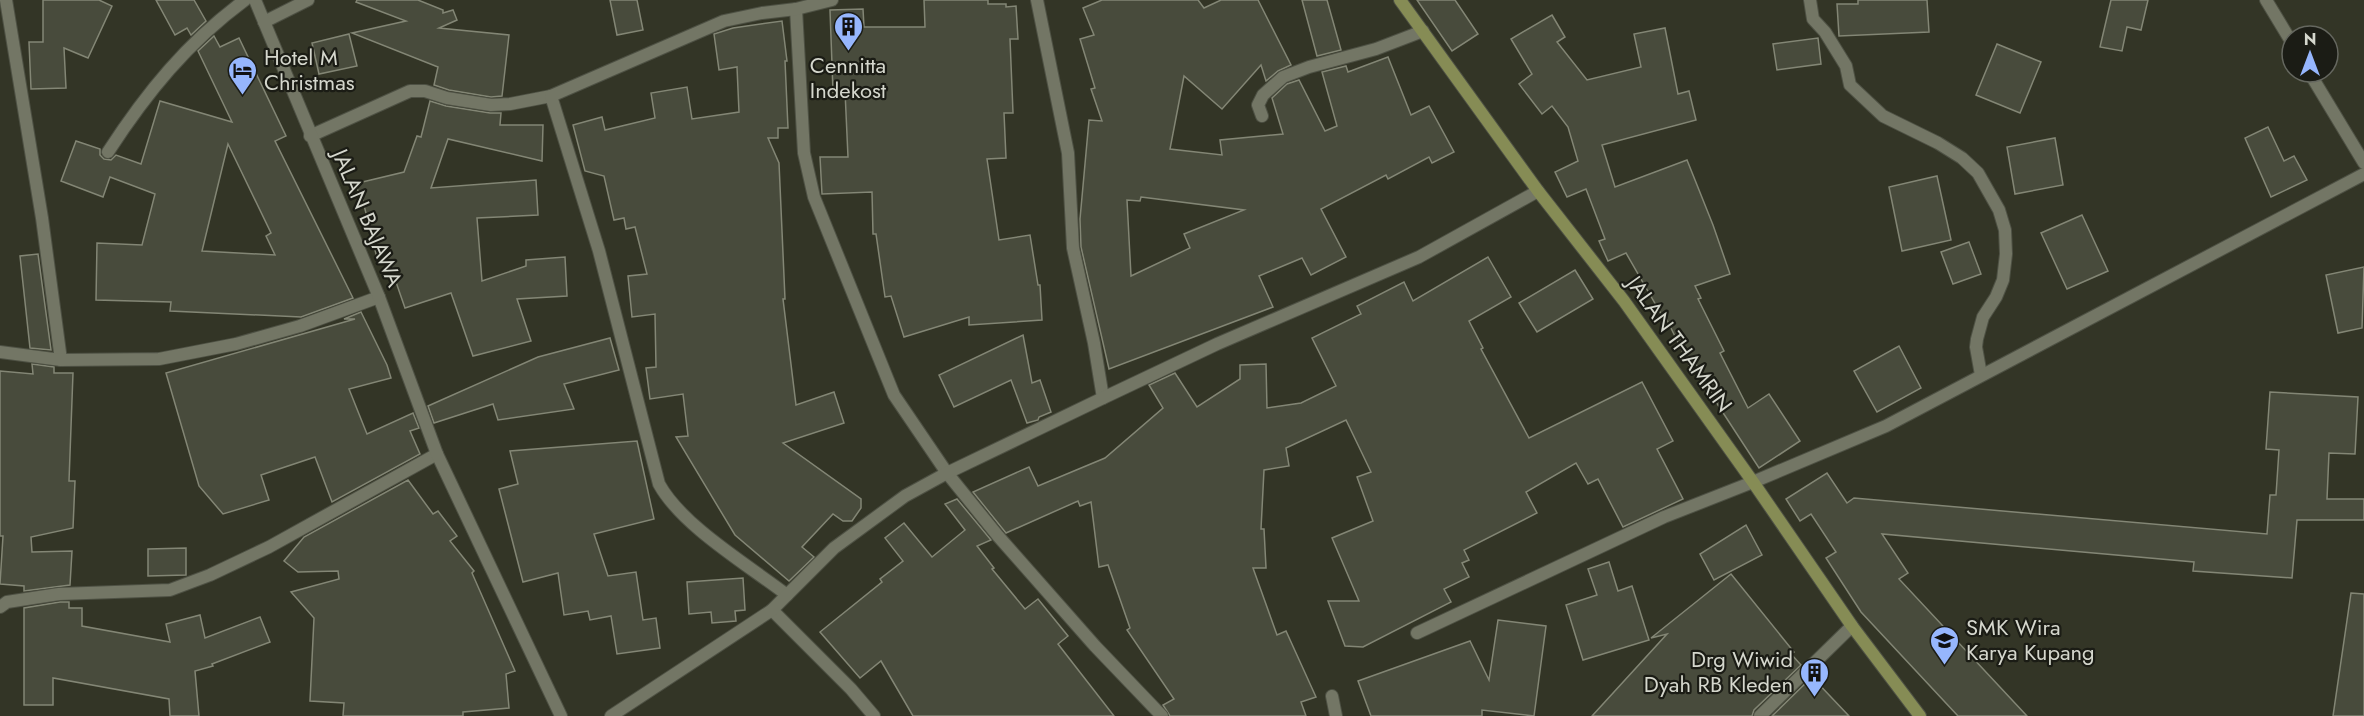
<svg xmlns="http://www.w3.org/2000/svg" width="2364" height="716" font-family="Jost,sans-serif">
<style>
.building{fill:#484b3c;stroke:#838675;stroke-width:1.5;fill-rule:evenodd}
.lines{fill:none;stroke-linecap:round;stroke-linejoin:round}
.minor-casing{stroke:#4e5144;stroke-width:14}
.tertiary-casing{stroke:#4e5144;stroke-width:14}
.secondary-casing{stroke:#4e5144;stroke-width:14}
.minor{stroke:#737665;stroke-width:12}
.tertiary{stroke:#737665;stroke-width:12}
.secondary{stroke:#868c55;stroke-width:12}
.labels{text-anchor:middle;stroke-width:4.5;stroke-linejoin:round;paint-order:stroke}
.poi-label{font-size:22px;fill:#d5d7cd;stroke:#1b1c15;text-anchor:start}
.street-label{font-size:22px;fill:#d5d7cd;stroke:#1b1c15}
</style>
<rect width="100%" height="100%" fill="#333526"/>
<g class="building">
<path d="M 43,0 L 99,0 L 112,6 L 88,58 L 64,48 L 66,88 L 31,89 L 29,42 L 43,42 Z"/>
<path d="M 156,0 L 194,0 L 206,21 L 191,35 L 187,28 L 175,35 Z"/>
<path d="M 357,0 L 418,0 L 443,10 L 443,13 L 453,10 L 457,20 L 439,28 L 509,35 L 502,96 L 491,97 L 449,90 L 434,85 L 438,67 L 352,33 L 406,21 L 356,2 Z"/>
<path d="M 610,0 L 637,0 L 643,30 L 617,35 Z"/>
<path d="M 924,0 L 988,0 L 988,4 L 1006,4 L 1006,7 L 1016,6 L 1018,39 L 1010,39 L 1013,113 L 1004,113 L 1006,158 L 987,159 L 999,240 L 1030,235 L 1038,285 L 1040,285 L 1042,320 L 969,325 L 969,317 L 904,337 L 891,296 L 885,297 L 876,234 L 873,234 L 872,192 L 822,194 L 820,157 L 848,157 L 845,91 L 833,92 L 830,10 L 863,9 L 864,27 L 925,27 Z"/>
<path d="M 1102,0 L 1198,0 L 1204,8 L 1221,0 L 1258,0 L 1291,65 L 1278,71 L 1266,81 L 1261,65 L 1222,109 L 1184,76 L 1170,149 L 1222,155 L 1220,140 L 1283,134 L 1272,98 L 1287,84 L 1299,80 L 1325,131 L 1337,126 L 1322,72 L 1346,66 L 1348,72 L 1388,57 L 1411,115 L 1429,106 L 1454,152 L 1432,163 L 1429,157 L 1388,179 L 1386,175 L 1321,209 L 1346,257 L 1311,275 L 1302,258 L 1259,276 L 1273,307 L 1109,369 L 1081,247 L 1080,219 L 1089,120 L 1102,121 L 1091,89 L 1095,88 L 1080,39 L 1094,35 L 1083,8 ZM 1141,197 L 1244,210 L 1184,234 L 1190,248 L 1131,276 L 1127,200 L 1140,201 Z"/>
<path d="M 1302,0 L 1327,0 L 1341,50 L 1317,56 Z"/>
<path d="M 1417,0 L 1455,0 L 1478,34 L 1452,51 Z"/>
<path d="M 1858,0 L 1927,0 L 1929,32 L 1839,36 L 1837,4 L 1858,4 Z"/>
<path d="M 2111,0 L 2148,0 L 2141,30 L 2127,27 L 2122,51 L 2100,47 Z"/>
<path d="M 1552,15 L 1565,37 L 1557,42 L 1587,80 L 1641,67 L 1634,34 L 1665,28 L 1678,94 L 1689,91 L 1696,120 L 1602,145 L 1615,187 L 1687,160 L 1713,225 L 1730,274 L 1695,286 L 1701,298 L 1698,299 L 1724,351 L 1720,353 L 1748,408 L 1769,394 L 1800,441 L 1759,468 L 1718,405 L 1696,364 L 1690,367 L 1666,318 L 1664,319 L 1626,253 L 1608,261 L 1599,241 L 1605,239 L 1586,189 L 1567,197 L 1555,172 L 1578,161 L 1568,127 L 1552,106 L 1542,114 L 1519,84 L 1532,74 L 1511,39 Z"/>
<path d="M 782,21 L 787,61 L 785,61 L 788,128 L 778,128 L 778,138 L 768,138 L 779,163 L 785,299 L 783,299 L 796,405 L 834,392 L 844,423 L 783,443 L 861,499 L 861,508 L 852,521 L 843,521 L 833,514 L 802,547 L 814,557 L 789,581 L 735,535 L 676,437 L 688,436 L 683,394 L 650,399 L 646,368 L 656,367 L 655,314 L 632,317 L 628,276 L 647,274 L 635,227 L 626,229 L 624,218 L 614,220 L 604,176 L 585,171 L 573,125 L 602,117 L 605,130 L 655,118 L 651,93 L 687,87 L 692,119 L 739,112 L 737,67 L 719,70 L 714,34 L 733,28 Z"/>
<path d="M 349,34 L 357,66 L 319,74 L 312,43 Z"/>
<path d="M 214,36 L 220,47 L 239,38 L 286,136 L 275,141 L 353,298 L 301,317 L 170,311 L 171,302 L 96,300 L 97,243 L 142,245 L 155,194 L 110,177 L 103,197 L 61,181 L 76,141 L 100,149 L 100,155 L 104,159 L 111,160 L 116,155 L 141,164 L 160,101 L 232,122 L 198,51 ZM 228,144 L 271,233 L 266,236 L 275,255 L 202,251 Z"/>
<path d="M 1818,38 L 1821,64 L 1777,70 L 1773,44 Z"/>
<path d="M 1997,44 L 2041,62 L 2020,113 L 1976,95 Z"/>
<path d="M 430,101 L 446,106 L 490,113 L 501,113 L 500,125 L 543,125 L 542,161 L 448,139 L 431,188 L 536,180 L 538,215 L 477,218 L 482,281 L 526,266 L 526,260 L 565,257 L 567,296 L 517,299 L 531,341 L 473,356 L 451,293 L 405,308 L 387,256 L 377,258 L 362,197 L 354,184 L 404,172 L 417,136 L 421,137 Z"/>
<path d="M 2268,127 L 2284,161 L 2294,156 L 2307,180 L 2271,197 L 2245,138 Z"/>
<path d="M 2055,138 L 2063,185 L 2015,194 L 2007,147 Z"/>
<path d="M 1937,176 L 1951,240 L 1902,251 L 1889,187 Z"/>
<path d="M 2082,215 L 2108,271 L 2067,289 L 2041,233 Z"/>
<path d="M 1969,242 L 1981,274 L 1953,284 L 1941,252 Z"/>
<path d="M 38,254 L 51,350 L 30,348 L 20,256 Z"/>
<path d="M 1488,257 L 1511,297 L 1469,321 L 1483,348 L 1481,349 L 1529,438 L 1642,382 L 1673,441 L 1657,449 L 1683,499 L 1623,527 L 1598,479 L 1588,484 L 1576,463 L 1526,492 L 1537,513 L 1464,550 L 1469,560 L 1462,563 L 1469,577 L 1444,589 L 1451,602 L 1363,647 L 1345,646 L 1328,601 L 1359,601 L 1332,538 L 1373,521 L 1357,477 L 1371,472 L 1346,420 L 1286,448 L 1289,466 L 1264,470 L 1261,529 L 1264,529 L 1266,568 L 1253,568 L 1277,635 L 1286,631 L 1316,697 L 1301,702 L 1306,716 L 1170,716 L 1163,705 L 1174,699 L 1127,630 L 1130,628 L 1108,565 L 1099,567 L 1091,502 L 1080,506 L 1078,501 L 1006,533 L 973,492 L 1029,467 L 1038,486 L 1105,458 L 1163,408 L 1149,385 L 1175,373 L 1197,407 L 1240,379 L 1240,365 L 1266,364 L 1267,408 L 1301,403 L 1336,386 L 1312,338 L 1361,314 L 1357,306 L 1404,282 L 1413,301 Z"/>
<path d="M 2364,267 L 2362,328 L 2338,333 L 2326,275 Z"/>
<path d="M 1575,270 L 1593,299 L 1537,332 L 1519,303 Z"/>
<path d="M 361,312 L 387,365 L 391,378 L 349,389 L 367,434 L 413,413 L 419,428 L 410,431 L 420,454 L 332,502 L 315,457 L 261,475 L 269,500 L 223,514 L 199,486 L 166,373 L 355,319 L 344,319 Z"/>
<path d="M 1023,335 L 1032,383 L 1040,380 L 1051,412 L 1039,417 L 1038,420 L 1027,423 L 1011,380 L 954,407 L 939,375 Z"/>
<path d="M 610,338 L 619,370 L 564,384 L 574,409 L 498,420 L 493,404 L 434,423 L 428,406 L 538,357 Z"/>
<path d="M 1899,346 L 1921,388 L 1877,412 L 1854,371 Z"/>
<path d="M 32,364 L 54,367 L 54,373 L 73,373 L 69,481 L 75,481 L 73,528 L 31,537 L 32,552 L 72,551 L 70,585 L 24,591 L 24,586 L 0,584 L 3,536 L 0,536 L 0,371 L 33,374 Z"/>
<path d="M 2270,392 L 2358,397 L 2355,454 L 2329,453 L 2327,499 L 2364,499 L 2364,520 L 2297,520 L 2292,578 L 2193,571 L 2194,562 L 1882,534 L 1908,573 L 1899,579 L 2027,716 L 1958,716 L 1861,612 L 1826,558 L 1836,552 L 1811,514 L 1800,521 L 1786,499 L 1827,473 L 1847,503 L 1854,498 L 2267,534 L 2270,495 L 2276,495 L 2279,450 L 2266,449 Z"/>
<path d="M 637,441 L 654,519 L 594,534 L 608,576 L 636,572 L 643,620 L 656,618 L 660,648 L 617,654 L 611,616 L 590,620 L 588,611 L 564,615 L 558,573 L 523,582 L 499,489 L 518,484 L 510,451 Z"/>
<path d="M 408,480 L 433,514 L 438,511 L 457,536 L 450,541 L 474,571 L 472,573 L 515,671 L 506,674 L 509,708 L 463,712 L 463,716 L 343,716 L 344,703 L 310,701 L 314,618 L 291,592 L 339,579 L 338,571 L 298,572 L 284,561 L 304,537 Z"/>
<path d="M 957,499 L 991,540 L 977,546 L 994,568 L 992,569 L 1025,609 L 1038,599 L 1068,636 L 1058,644 L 1114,716 L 913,716 L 881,661 L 860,678 L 820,632 L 882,582 L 880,579 L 903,561 L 885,538 L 904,523 L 932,557 L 965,530 L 945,504 Z"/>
<path d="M 1746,525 L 1762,555 L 1714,580 L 1700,554 Z"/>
<path d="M 186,548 L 186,575 L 148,576 L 148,549 Z"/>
<path d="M 1609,562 L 1618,591 L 1632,586 L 1649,640 L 1583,660 L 1566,605 L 1597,595 L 1588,569 Z"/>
<path d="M 1731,574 L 1794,652 L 1791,654 L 1801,665 L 1754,710 L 1752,716 L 1592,716 L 1667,634 L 1651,638 Z"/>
<path d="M 743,578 L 745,610 L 735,611 L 736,621 L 712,623 L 711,612 L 689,614 L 687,582 Z"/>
<path d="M 2351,593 L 2364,594 L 2364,716 L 2333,716 Z"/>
<path d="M 60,602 L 69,602 L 69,608 L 82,608 L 82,626 L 170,642 L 166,624 L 200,615 L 205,638 L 260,617 L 270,642 L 212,664 L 213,666 L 195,671 L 199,716 L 170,716 L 169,699 L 53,678 L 53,705 L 24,705 L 24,608 Z"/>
<path d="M 1498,620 L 1546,626 L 1534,716 L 1482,710 L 1482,716 L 1371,716 L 1358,681 L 1470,641 L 1489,680 Z"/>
<path d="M 1812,677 L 1849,716 L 1772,716 Z"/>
</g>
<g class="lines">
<defs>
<g id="minor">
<path d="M 6,0 L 42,218 L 61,360"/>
<path d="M 1037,0 L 1068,153 L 1073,248 L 1094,343 L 1103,398"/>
<path d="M 1810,0 L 1813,19 L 1825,32 L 1846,66 L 1850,85 L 1883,116 L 1938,143 L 1962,158 L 1978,173 L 1999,210 L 2005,230 L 2006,254 L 2003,280 L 1996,297 L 1983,317 L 1977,339 L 1976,347 L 1981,375"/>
<path d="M 2266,0 L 2292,43"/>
<path d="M 796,9 L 804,153 L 814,197 L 894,395 L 947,473 L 998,536 L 1095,646 L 1162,716"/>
<path d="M 264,22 L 308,0"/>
<path d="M 2309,72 L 2364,163"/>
<path d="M 1262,116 L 1258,105 L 1263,95 L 1283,77 L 1309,67 L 1376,49 L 1423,31"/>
<path d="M 310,136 L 410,91 L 425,91 L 447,98 L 491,105 L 510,104 L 551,96"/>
<path d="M 108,152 C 147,92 187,43 245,0"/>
<path d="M 0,352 L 61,360 L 159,359 L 236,344 L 300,326 L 379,297"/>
<path d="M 787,595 C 748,565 682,526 659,484 L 599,251 L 551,96 L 724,21 L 762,13 L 796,9 L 832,0"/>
<path d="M 0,607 L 7,602 L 59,594 L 170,590 L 210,575 L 269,547 L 437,454"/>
<path d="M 772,610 L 851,689 L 874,716"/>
<path d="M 1417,633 L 1664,517 L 1753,482"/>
<path d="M 1332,696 L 1336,716"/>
<path d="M 611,716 L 772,610 L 834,548 L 905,496 L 947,473 L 1103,398 L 1217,344 L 1419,257 L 1538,191"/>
<path d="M 1760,716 L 1852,626"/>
</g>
<g id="tertiary">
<path d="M 255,0 L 379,297 L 437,454 L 561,716"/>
<path d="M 1753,482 L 1886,426 L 2364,174"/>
</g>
<path id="secondary" d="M 1400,0 L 1538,191 L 1624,301 L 1753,482 L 1852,626 L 1920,716"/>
</defs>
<use href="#minor" class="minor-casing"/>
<use href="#tertiary" class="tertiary-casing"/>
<use href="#secondary" class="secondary-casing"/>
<use href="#minor" class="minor"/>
<use href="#tertiary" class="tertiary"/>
<use href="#secondary" class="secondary"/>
</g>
<defs>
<symbol id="building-pin" viewBox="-11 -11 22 30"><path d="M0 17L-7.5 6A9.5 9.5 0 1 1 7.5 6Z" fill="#96b6fd" stroke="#1b1c15"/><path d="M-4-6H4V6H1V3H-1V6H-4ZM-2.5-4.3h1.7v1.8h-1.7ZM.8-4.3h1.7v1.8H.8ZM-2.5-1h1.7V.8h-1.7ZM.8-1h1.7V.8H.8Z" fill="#111"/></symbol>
<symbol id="hotel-pin" viewBox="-11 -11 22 30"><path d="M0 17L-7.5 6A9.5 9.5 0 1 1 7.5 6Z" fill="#96b6fd" stroke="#1b1c15"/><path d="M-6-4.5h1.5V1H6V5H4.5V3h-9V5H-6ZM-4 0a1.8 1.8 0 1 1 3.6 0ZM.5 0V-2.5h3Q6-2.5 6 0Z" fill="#111"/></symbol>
<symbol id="school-pin" viewBox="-11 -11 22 30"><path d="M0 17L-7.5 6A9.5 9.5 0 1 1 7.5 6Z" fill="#96b6fd" stroke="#1b1c15"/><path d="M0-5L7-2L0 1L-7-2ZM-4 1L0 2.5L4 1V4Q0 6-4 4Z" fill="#111"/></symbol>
</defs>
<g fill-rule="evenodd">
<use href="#building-pin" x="832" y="10" width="33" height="45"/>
<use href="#hotel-pin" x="226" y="54" width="33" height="45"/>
<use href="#school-pin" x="1928" y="624" width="33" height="45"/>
<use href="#building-pin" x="1798" y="656" width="33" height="45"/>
</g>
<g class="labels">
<g class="poi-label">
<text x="264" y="65">Hotel M<tspan x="264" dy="25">Christmas</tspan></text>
<text x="848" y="73" text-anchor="middle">Cennitta<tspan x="848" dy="25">Indekost</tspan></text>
<text x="1966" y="635">SMK Wira<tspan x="1966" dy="25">Karya Kupang</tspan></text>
<text x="1793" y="667" text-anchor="end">Drg Wiwid<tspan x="1793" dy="25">Dyah RB Kleden</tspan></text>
</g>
<g class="street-label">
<text transform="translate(368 218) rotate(67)" y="8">JALAN BAJAWA</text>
<text transform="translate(1680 344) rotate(54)" y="8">JALAN THAMRIN</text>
</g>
</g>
<g transform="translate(2310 54)"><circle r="28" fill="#1b1c15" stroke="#65675f" stroke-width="1.5"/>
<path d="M0-4.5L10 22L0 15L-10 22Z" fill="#96b6fd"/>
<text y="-9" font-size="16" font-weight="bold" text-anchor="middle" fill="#d5d7cd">N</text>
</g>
</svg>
